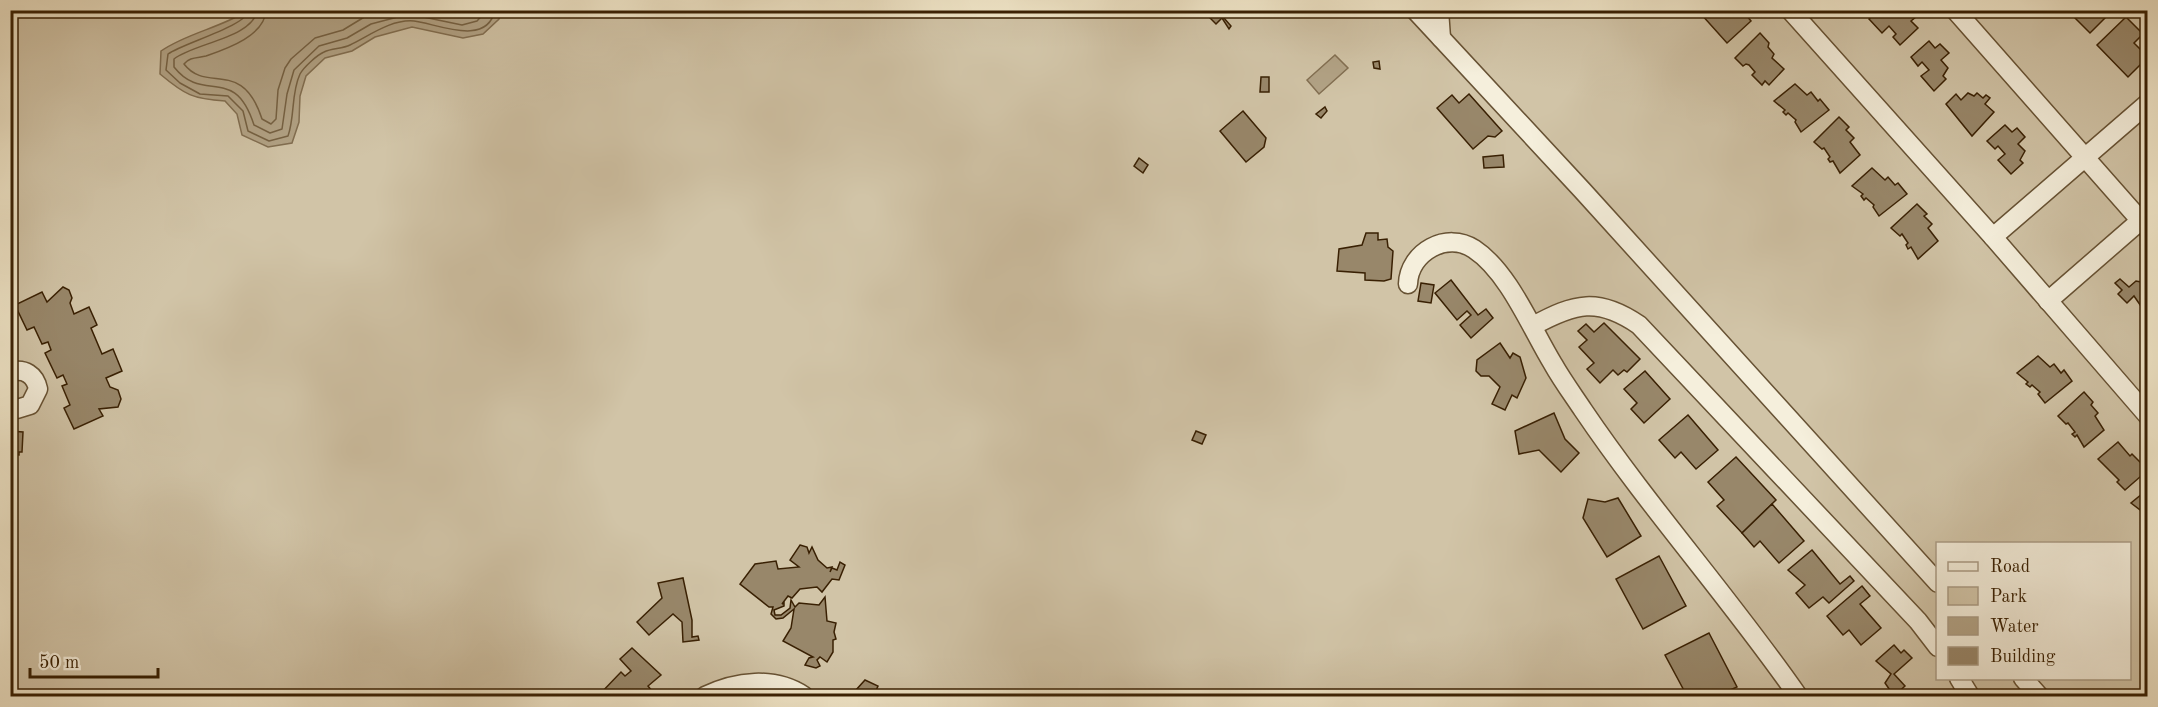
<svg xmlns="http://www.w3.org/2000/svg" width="2158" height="707" font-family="'Old Standard TT',serif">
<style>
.green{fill:#d1c4a7;stroke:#857255;stroke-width:1.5;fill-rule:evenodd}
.water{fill:#b2a386;stroke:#826f52;stroke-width:1.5}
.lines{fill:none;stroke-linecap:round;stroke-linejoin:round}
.shore{stroke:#766244;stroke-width:1.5}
.building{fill:#98876a;stroke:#392003;stroke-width:1.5}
.street-casing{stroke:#675234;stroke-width:21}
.street{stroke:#f5efdc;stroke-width:18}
</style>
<rect width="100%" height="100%" fill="#f0e6c9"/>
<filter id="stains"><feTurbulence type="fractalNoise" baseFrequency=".00333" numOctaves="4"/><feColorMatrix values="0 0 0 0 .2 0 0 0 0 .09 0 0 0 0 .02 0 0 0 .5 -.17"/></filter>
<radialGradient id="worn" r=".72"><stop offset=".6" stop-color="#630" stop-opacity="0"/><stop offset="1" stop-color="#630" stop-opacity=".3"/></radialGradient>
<path class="green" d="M 10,11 L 2147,11 L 2147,696 L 11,696 ZM 1938,544 L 2130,544 L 2130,678 L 1938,678 Z"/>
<g class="water">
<path d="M 247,11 L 247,10 L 501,11 L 499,19 L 483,34 L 463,38 L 412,27 L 375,37 L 352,51 L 325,58 L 306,76 L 300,96 L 299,122 L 292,143 L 268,147 L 242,135 L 237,114 L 225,101 C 193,99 185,95 160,74 L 161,51 C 187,33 220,28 247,11 Z"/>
<path d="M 1335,55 L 1348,68 L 1319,94 L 1307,80 Z"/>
</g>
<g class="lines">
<g class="shore">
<path d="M 249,10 C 247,26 183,43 168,54 L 166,70 L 180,83 L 200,94 L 228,96 L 243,111 L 248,131 L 269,141 L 288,136 C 295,116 291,93 300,74 C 304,67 317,55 324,52 C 332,48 342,49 350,45 C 369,36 391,19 414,21 C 435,23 487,48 495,10"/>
<path d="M 257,10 C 255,37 192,44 174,59 L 174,67 C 204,105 234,63 254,125 L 270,133 L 282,129 L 287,94 L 294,70 L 319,46 L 347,38 L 371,24 L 409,14 L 462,25 L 477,21 L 487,10"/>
<path d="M 266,10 C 265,36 226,49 206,56 C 198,58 189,57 184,64 C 207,94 242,57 262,119 L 271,124 L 276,119 L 278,90 L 285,68 L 291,59 L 315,38 L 343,30 L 366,16 L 387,10"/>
</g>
</g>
<g class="building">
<path d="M 1214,10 L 1217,10 L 1231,26 L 1229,29 L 1222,18 L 1216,24 L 1209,17 Z"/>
<path d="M 1705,10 L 1742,10 L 1751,21 L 1727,43 L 1701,14 Z"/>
<path d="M 1878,10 L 1897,10 L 1900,14 L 1904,10 L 1910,10 L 1916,17 L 1911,21 L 1918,28 L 1900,45 L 1893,37 L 1896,34 L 1889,26 L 1882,33 L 1869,19 Z"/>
<path d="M 2067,10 L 2113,10 L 2090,33 Z"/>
<path d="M 2126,17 L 2143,34 L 2134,43 L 2148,57 L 2128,77 L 2097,45 Z"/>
<path d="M 1760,33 L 1769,43 L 1768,47 L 1774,54 L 1772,58 L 1784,69 L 1769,85 L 1765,81 L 1762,85 L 1752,75 L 1755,72 L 1749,65 L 1746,64 L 1743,66 L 1735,58 Z"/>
<path d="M 1929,41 L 1935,48 L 1940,44 L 1949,53 L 1941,60 L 1948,68 L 1943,76 L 1946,79 L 1934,91 L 1921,76 L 1929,70 L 1922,62 L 1918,66 L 1911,57 Z"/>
<path d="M 1379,61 L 1380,69 L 1374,68 L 1373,62 Z"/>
<path d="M 1261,77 L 1269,77 L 1269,92 L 1260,92 Z"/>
<path d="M 1795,84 L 1807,95 L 1811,92 L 1818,101 L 1820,99 L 1829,110 L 1801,132 L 1795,122 L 1796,120 L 1788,113 L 1786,115 L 1783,112 L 1785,110 L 1774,101 Z"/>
<path d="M 1968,93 L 1974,96 L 1977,93 L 1983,98 L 1986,95 L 1990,98 L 1985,104 L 1994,112 L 1972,136 L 1946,104 L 1956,94 L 1961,100 Z"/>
<path d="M 1469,94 L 1502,131 L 1495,137 L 1488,136 L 1473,149 L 1437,108 L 1452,95 L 1459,103 Z"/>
<path d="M 1325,107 L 1327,111 L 1321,118 L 1316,114 Z"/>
<path d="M 1243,111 L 1266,138 L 1264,147 L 1246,162 L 1220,131 Z"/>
<path d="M 1839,117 L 1849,127 L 1846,130 L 1854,138 L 1850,142 L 1860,155 L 1840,173 L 1833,161 L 1830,162 L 1828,159 L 1830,157 L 1824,148 L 1822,149 L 1814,142 Z"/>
<path d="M 2005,125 L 2012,132 L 2017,128 L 2025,137 L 2018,144 L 2025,151 L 2020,160 L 2023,163 L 2011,174 L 1998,160 L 2005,154 L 1998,146 L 1995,149 L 1987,141 Z"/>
<path d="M 1503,155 L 1504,167 L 1484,168 L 1483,157 Z"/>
<path d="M 1139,158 L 1148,165 L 1143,173 L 1134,166 Z"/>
<path d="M 1872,168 L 1885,180 L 1888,177 L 1895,185 L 1898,183 L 1907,194 L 1879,216 L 1873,207 L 1874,205 L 1866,198 L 1864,200 L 1861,196 L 1863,194 L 1852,186 Z"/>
<path d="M 1917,204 L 1927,214 L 1924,216 L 1932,224 L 1928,228 L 1938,241 L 1918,259 L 1911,247 L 1908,249 L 1906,245 L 1908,243 L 1902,234 L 1900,236 L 1891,228 Z"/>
<path d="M 1366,233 L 1378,233 L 1378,240 L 1387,239 L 1388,247 L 1393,251 L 1391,279 L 1384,281 L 1365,280 L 1365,273 L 1337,271 L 1339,249 L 1362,245 Z"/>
<path d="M 2120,279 L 2129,287 L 2136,281 L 2141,282 L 2148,288 L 2147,315 L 2134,296 L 2127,303 L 2118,294 L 2122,290 L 2115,283 Z"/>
<path d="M 1451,280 L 1478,315 L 1486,309 L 1493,318 L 1471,338 L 1460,325 L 1471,315 L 1467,311 L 1457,320 L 1435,293 Z"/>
<path d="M 1421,283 L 1434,285 L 1431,303 L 1418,301 Z"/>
<path d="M 63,287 L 69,290 L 72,298 L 70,303 L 74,314 L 89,307 L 97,325 L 91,328 L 102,354 L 113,349 L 122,371 L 106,378 L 110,387 L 118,390 L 121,399 L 118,407 L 99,409 L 103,416 L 74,429 L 64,408 L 70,405 L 62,386 L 67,384 L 63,375 L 57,378 L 45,353 L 51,350 L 48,342 L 42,344 L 34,327 L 27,330 L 15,305 L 42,292 L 47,302 Z"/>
<path d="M 1604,323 L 1640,359 L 1627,372 L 1624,370 L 1618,375 L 1613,370 L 1600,383 L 1587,369 L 1594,363 L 1579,347 L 1587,340 L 1578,331 L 1586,324 L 1594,332 Z"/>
<path d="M 1500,343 L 1510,358 L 1513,353 L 1520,357 L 1526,378 L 1517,398 L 1512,395 L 1505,410 L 1492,404 L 1500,387 L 1489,376 L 1481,376 L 1476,371 L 1477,360 Z"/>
<path d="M 2038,356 L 2050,367 L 2054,364 L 2061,373 L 2064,370 L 2072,381 L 2045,403 L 2038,394 L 2040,392 L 2032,385 L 2030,387 L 2026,384 L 2028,382 L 2017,373 Z"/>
<path d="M 1645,371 L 1670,399 L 1644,423 L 1631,409 L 1637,403 L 1624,389 Z"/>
<path d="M 2084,392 L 2093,402 L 2091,405 L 2098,413 L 2095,416 L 2104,430 L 2084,447 L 2077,435 L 2075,437 L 2072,434 L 2075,432 L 2068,423 L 2066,424 L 2058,416 Z"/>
<path d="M 1554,413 L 1565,439 L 1579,453 L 1561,472 L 1539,450 L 1519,454 L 1515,431 Z"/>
<path d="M 1688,415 L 1718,450 L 1696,469 L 1681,452 L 1675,458 L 1659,440 Z"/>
<path d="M 10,431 L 23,432 L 22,452 L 19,452 L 19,455 L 10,454 Z"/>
<path d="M 1196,431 L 1206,435 L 1202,444 L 1192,440 Z"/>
<path d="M 2118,442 L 2130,456 L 2132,454 L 2140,462 L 2143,460 L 2148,465 L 2148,470 L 2125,490 L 2117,482 L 2119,480 L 2098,459 Z"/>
<path d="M 1736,457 L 1776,500 L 1742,533 L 1717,506 L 1724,500 L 1708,482 Z"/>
<path d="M 2148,489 L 2148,516 L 2131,503 Z"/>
<path d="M 1618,498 L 1641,536 L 1607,557 L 1583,518 L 1588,499 L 1605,502 Z"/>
<path d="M 1772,504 L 1804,541 L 1779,563 L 1760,541 L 1754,547 L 1742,533 Z"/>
<path d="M 800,545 L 807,547 L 809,553 L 812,547 L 818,560 L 827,568 L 832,567 L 830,572 L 832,568 L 837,570 L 840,562 L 845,565 L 839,580 L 832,579 L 822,592 L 817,587 L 800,589 L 792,598 L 788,596 L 782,604 L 784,603 L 784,606 L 774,610 L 775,615 L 781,615 L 790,608 L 791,600 L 795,607 L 799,603 L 819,605 L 825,597 L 827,621 L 836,623 L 834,632 L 836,639 L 833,640 L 833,652 L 827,662 L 820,657 L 817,660 L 820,666 L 816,668 L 805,665 L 809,658 L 813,657 L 783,641 L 791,628 L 794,609 L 783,618 L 776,619 L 771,614 L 773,607 L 769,607 L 740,584 L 755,564 L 776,561 L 778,569 L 799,567 L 790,560 Z"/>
<path d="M 1812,550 L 1840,584 L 1850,576 L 1854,581 L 1829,603 L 1823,597 L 1809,608 L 1796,593 L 1805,585 L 1788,570 Z"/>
<path d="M 1659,556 L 1686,606 L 1643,629 L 1616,579 Z"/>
<path d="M 683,578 L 692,620 L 692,637 L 698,636 L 699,640 L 683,642 L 682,622 L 673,614 L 649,635 L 637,622 L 662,598 L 658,583 Z"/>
<path d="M 1862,586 L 1870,596 L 1860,604 L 1881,628 L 1861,645 L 1849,630 L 1843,635 L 1827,616 Z"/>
<path d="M 1709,633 L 1737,687 L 1717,696 L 1687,696 L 1665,655 Z"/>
<path d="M 1894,645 L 1901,653 L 1904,650 L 1912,658 L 1894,674 L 1905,686 L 1894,696 L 1885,683 L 1891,674 L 1876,661 Z"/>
<path d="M 632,648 L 661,675 L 648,686 L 652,691 L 646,696 L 600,696 L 599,695 L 621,672 L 625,676 L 631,671 L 620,659 Z"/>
<path d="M 865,680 L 878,686 L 874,695 L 878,696 L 858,696 L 856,690 Z"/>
</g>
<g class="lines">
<defs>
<g id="street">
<path d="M 1415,10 L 1582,190 L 1938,583"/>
<path d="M 1439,10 L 1441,38"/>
<path d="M 1790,10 L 1993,237 L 2148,416"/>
<path d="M 1955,10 L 2148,229"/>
<path d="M 1993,237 L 2148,103"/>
<path d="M 1408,284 C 1409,252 1447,231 1474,249 C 1509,272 1532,330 1553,364 C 1562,380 1573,395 1583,410 C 1650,509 1730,598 1798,696"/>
<path d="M 2048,301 L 2148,214"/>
<path d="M 1533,326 C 1575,303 1598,297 1639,325 L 1918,621 L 1938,647"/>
<path d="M 10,372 C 25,368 35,375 38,389 L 30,405 L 17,409 L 10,407"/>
<path d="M 1959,678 L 1970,696"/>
<path d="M 2023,678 L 2039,696"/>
<path d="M 705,696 C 736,681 774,676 804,696"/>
</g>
</defs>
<use href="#street" class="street-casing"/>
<use href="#street" class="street"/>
</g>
<rect width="2158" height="707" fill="none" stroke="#f0e6c9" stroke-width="36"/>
<rect x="12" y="12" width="2134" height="683" fill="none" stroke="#392003" stroke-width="3"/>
<rect x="18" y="18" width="2122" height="671" fill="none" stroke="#392003" stroke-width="1.5"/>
<rect x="1936" y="542" width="195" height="138" fill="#f5efdc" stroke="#aa9c85" stroke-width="1.5"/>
<rect x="1948" y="562" width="30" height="9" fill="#f5efdc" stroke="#aa9c85" stroke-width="1.5"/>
<text x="1990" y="572" font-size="18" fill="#392003">Road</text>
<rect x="1948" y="587" width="30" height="18" fill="#d1c4a7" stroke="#aa9c85" stroke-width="1.5"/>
<text x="1990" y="602" font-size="18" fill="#392003">Park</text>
<rect x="1948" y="617" width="30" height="18" fill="#b2a386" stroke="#aa9c85" stroke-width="1.5"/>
<text x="1990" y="632" font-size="18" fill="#392003">Water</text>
<rect x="1948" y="647" width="30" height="18" fill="#98876a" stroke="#aa9c85" stroke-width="1.5"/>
<text x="1990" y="662" font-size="18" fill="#392003">Building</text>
<path d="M30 668v9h128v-9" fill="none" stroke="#392003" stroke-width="3"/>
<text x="39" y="668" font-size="18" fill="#392003" stroke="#f5efdc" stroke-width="4.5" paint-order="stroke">50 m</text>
<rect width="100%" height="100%" filter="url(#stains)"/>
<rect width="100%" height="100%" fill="url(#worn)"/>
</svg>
